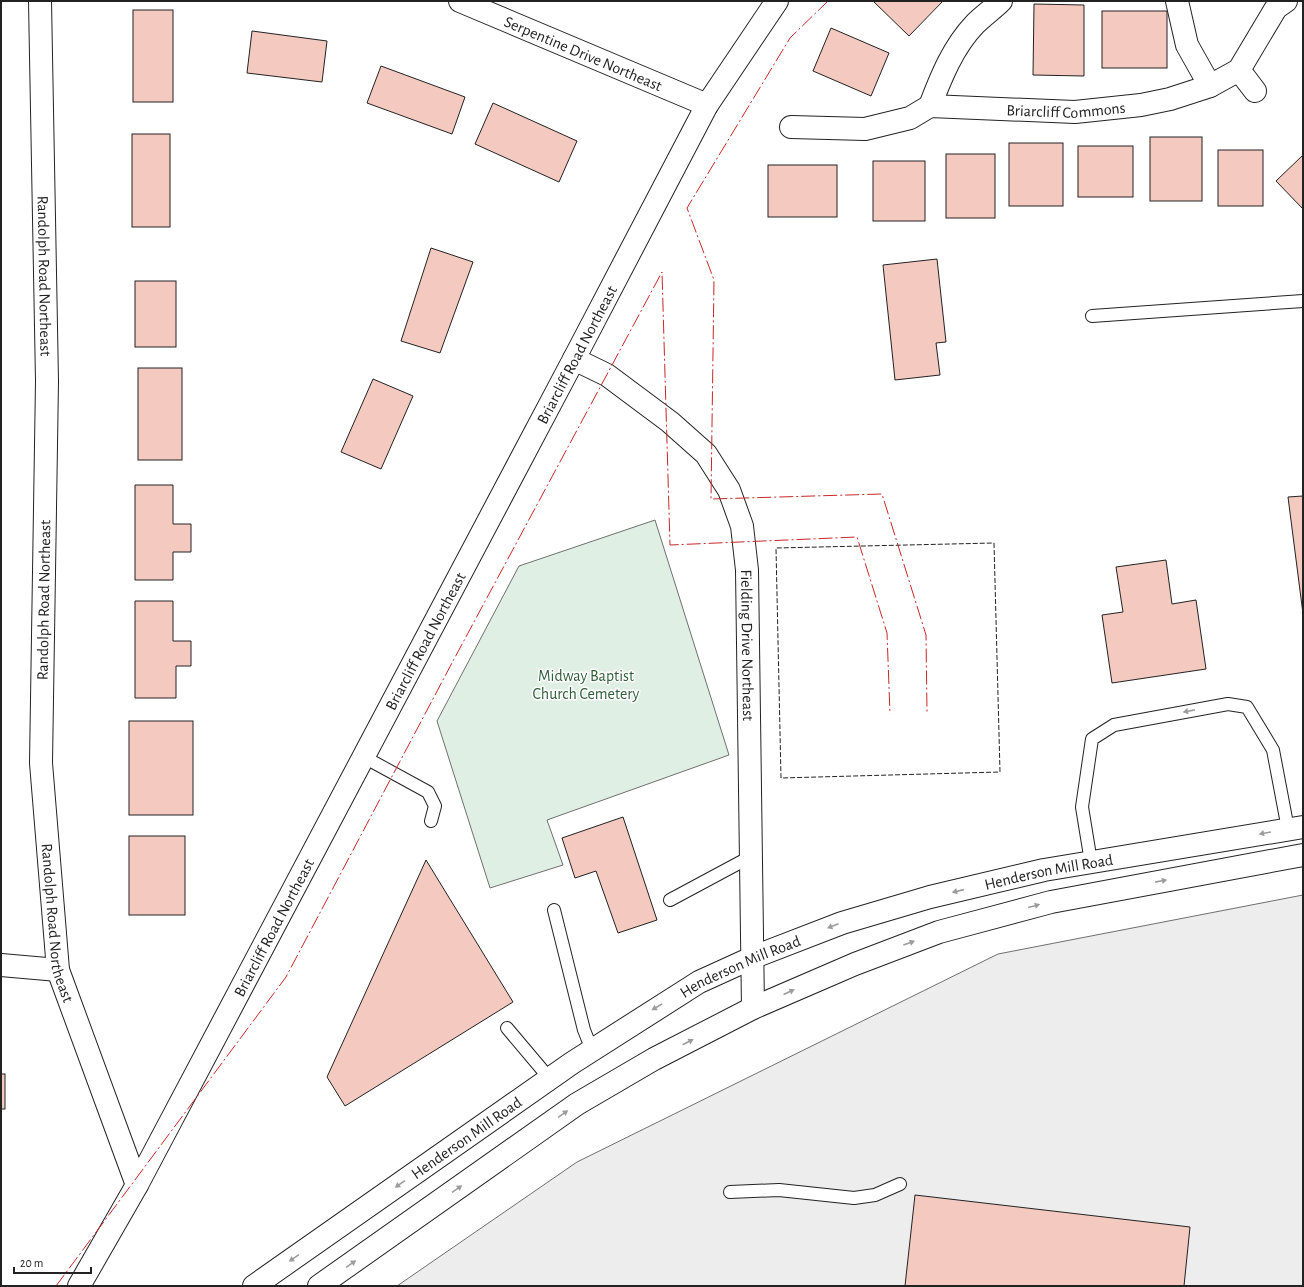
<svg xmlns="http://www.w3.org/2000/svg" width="1304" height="1287" font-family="'Alegreya Sans',sans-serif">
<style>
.green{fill:#e0efe3;stroke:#6f6f6f}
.parking{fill:#ededed;stroke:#6f6f6f}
.building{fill:#f3c9c0;stroke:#222}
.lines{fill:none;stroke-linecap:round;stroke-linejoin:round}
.lane-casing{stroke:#222;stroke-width:14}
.street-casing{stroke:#222;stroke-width:24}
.secondary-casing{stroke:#222;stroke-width:24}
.lane{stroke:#fff;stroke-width:12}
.street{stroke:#fff;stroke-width:22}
.secondary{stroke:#fff;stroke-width:22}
.fence{stroke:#222;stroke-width:1;stroke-dasharray:5 2;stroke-linecap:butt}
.power{stroke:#c62828;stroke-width:1;stroke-dasharray:14 3 2 3;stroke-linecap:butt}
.oneway{fill:#9c9c9c}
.labels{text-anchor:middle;stroke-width:3;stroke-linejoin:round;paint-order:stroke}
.street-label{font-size:16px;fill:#222;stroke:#fff}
.park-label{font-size:16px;fill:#2f5e38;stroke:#fff}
</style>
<rect width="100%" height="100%" fill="#fff"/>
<path class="green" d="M 655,520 L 729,755 L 547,820 L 563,865 L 490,888 L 437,721 L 519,566 Z"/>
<path class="parking" d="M 1303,895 L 1303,1286 L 397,1286 L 577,1162 L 998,954 Z"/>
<g class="building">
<path d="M 873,1 L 943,1 L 909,36 Z"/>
<path d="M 1034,4 L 1084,5 L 1084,76 L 1033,75 Z"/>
<rect x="133" y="10" width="40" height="92"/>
<rect x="1102" y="11" width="65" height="57"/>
<path d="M 831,28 L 889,53 L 871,96 L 813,71 Z"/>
<path d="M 252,31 L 327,41 L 322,82 L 247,73 Z"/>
<path d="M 381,66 L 465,97 L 452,134 L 367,103 Z"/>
<path d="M 493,103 L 577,141 L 559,182 L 475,144 Z"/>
<rect x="132" y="134" width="38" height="93"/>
<rect x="1150" y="137" width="52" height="64"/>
<rect x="1009" y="143" width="54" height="63"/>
<rect x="1078" y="146" width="55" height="51"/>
<rect x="1218" y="150" width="45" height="56"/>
<rect x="946" y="154" width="49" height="64"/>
<path d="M 1303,155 L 1303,209 L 1276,181 Z"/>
<rect x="873" y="161" width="52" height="60"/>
<rect x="768" y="165" width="69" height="52"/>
<path d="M 431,248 L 473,262 L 440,353 L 401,341 Z"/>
<path d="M 937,259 L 946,342 L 936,343 L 940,375 L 895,380 L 883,265 Z"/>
<rect x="135" y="281" width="41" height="66"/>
<rect x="138" y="368" width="44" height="92"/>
<path d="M 373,379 L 413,396 L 381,469 L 341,452 Z"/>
<path d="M 135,485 L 173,485 L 173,524 L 191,524 L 191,552 L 173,552 L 173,580 L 135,580 Z"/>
<path d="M 1303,496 L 1303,614 L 1288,497 Z"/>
<path d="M 1166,560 L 1172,604 L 1196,600 L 1206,669 L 1112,683 L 1102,615 L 1123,612 L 1116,567 Z"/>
<path d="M 135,601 L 173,601 L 173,641 L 191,641 L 191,666 L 176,666 L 176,698 L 135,698 Z"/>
<rect x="129" y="721" width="64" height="94"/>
<path d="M 623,817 L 657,920 L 618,933 L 596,871 L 575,878 L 562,838 Z"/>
<rect x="129" y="836" width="56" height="79"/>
<path d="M 426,860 L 513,1002 L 345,1106 L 327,1077 Z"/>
<rect x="1" y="1074" width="4" height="35"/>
<path d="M 915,1195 L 1190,1227 L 1184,1286 L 905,1286 Z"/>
</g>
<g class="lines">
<defs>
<g id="lane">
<path d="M 1092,316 L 1303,301"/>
<path d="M 364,757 L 428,792 L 435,806 L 431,821"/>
<path d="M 1091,862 L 1082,807 L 1092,739 L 1114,725 L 1228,704 L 1247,707 L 1273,750 L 1288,829"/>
<path d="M 670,900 L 752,856"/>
<path d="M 554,910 L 584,1030 L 592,1050"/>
<path d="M 507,1028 L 550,1079"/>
<path d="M 730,1192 L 779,1190 L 854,1198 L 875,1195 L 900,1184"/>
</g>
<g id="street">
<path id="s1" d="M 40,1 L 47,381 L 41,763 L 58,970 L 137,1185"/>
<path id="s2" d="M 460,1 L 707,105"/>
<path id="s3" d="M 1001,1 C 993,9 983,16 975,24 C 953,47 941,77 930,106 L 1075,112 L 1141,105 L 1170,99 L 1210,86 L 1239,70 L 1276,8 L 1286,1"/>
<path d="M 1177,1 L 1187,45 L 1210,86"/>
<path d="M 1239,70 L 1255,91"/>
<path d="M 791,127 L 865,129 L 910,118 L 930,106"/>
<path id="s4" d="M 574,359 L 607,375 L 670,422 L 706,454 L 729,490 L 742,526 L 747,570 L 753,1008"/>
<path d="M 1,965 L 58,970"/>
</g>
<g id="secondary">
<path id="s5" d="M 79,1286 L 137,1185 L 574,359 L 707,105 L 777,1"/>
<path id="s6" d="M 254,1286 L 572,1063 L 699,982 L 754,957 L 842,923 L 930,897 L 1044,870 L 1303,827"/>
<path d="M 319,1286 L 577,1104 L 654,1059 L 753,1008 L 855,964 L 939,932 L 1051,902 L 1303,855"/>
</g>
</defs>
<use href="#lane" class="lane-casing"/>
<use href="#street" class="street-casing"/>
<use href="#secondary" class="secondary-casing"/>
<use href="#lane" class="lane"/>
<use href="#street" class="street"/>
<use href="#secondary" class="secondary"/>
<path class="fence" d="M 994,543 L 1000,772 L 781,778 L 776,548 Z"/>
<g class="power">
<path d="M 828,1 L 790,38 L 687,208 L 714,280 L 711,499 L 882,494 L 926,635 L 927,712"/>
<path d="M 56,1286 L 286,977 L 453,661 L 662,272 L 670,545 L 857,537 L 887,633 L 890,714"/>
</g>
</g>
<defs><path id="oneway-solid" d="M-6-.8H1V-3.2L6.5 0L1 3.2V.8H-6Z"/></defs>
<g class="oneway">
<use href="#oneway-solid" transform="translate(1189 711) rotate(169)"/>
<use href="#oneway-solid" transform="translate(1265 833) rotate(170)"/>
<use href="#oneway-solid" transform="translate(1161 881) rotate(-11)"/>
<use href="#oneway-solid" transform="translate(958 891) rotate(167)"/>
<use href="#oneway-solid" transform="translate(1034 906) rotate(-15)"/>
<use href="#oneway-solid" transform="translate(833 926) rotate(159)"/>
<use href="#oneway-solid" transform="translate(909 943) rotate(-20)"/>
<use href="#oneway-solid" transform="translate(789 992) rotate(-24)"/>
<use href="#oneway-solid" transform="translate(657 1007) rotate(149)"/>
<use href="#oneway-solid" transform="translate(688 1042) rotate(-27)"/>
<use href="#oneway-solid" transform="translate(563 1114) rotate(-35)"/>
<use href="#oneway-solid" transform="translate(400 1184) rotate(145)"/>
<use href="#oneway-solid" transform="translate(457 1189) rotate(-35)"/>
<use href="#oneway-solid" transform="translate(294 1258) rotate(145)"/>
<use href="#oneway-solid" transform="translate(351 1264) rotate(-35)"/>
</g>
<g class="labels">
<g class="street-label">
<text dy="6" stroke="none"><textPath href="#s2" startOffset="134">Serpentine Drive Northeast</textPath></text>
<text dy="6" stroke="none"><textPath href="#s3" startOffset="265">Briarcliff Commons</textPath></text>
<text dy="6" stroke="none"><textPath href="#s1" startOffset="275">Randolph Road Northeast</textPath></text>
<text dy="6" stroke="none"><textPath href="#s5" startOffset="1056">Briarcliff Road Northeast</textPath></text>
<text transform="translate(43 600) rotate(-89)" y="6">Randolph Road Northeast</text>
<text dy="6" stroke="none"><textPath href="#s5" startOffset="732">Briarcliff Road Northeast</textPath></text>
<text dy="6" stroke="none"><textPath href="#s4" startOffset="364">Fielding Drive Northeast</textPath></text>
<text dy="6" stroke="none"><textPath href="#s6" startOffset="907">Henderson Mill Road</textPath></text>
<text dy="6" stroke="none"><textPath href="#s1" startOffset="923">Randolph Road Northeast</textPath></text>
<text dy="6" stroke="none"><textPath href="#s5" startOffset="408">Briarcliff Road Northeast</textPath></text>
<text dy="6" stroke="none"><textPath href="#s6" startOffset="583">Henderson Mill Road</textPath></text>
<text dy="6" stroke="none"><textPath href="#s6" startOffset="259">Henderson Mill Road</textPath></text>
</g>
<g class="park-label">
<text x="586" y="681">Midway Baptist<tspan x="586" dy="18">Church Cemetery</tspan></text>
</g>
</g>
<rect width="1304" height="1287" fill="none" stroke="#222222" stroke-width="4"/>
<path d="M14 1267v6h77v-6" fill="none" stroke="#222222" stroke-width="2"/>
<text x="20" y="1267" font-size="12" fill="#222222" stroke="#ffffff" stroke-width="3" paint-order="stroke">20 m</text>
</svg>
